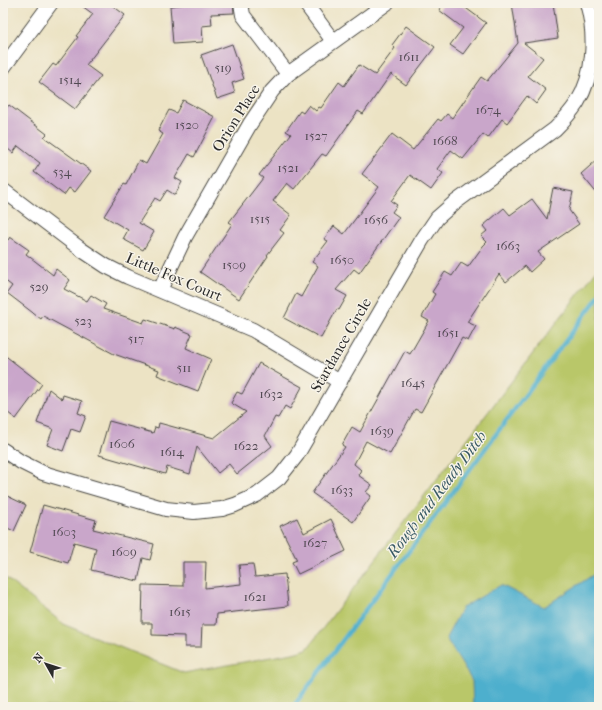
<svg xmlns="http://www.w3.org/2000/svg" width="602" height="710" font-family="'IM FELL French Canon',serif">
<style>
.green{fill:#b9c769;stroke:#72794a}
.water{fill:#4eafcd;stroke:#3c6d7c}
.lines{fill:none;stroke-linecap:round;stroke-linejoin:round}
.stream{stroke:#4eafcd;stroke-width:4.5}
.building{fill:#c9a6ca}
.minor-casing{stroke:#484742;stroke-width:16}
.minor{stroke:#fff;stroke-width:14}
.labels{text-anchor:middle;stroke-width:3;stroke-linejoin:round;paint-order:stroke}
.number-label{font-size:13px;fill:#524a53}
.street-label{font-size:15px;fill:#2b2b2b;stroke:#f7f3e8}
.water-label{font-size:16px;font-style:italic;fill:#375964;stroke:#f7f3e8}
</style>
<rect width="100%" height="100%" fill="#f7f3e8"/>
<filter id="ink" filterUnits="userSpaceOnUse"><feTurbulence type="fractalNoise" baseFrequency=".025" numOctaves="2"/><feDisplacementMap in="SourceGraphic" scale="8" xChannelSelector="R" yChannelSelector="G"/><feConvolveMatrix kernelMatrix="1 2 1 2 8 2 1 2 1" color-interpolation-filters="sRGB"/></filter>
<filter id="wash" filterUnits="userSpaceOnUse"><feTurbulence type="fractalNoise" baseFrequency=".012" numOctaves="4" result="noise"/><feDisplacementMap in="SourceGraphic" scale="16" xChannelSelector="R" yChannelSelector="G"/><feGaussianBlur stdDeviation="0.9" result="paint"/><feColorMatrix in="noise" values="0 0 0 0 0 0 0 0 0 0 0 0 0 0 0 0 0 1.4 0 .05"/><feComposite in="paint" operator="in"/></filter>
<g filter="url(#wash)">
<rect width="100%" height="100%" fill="#ece3c4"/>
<path class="green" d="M 599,267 L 599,707 L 3,707 L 3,576 L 65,625 L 184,673 L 293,653 L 307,649 Z"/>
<path class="water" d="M 599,571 L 599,707 L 473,707 L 472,681 L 446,638 L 462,608 L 501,585 L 544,607 Z"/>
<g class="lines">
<path class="stream" d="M 293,707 L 599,296"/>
</g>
<g id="blocks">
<g class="building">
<path d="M 78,3 L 109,3 L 125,15 L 86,65 L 101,76 L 75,109 L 39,82 L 53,64 L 56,66 L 78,37 L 76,36 L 93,14 Z"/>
<path d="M 196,3 L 233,3 L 234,13 L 211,14 L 212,25 L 202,26 L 203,42 L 173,44 L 170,6 Z"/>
<path d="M 444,3 L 459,3 L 486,23 L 463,54 L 450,45 L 463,28 L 439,10 Z"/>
<path d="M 512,3 L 553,3 L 558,38 L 524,43 L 543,58 L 528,76 L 546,90 L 536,104 L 527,96 L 507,123 L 502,119 L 488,138 L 483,134 L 463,159 L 451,150 L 437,169 L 443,173 L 431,190 L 410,175 L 391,201 L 397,205 L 392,212 L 399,217 L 359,273 L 354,269 L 336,290 L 347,296 L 339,310 L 337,309 L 321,338 L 284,318 L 296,294 L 301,297 L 318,266 L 312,262 L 328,241 L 324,239 L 334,226 L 344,234 L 379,187 L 362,174 L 392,134 L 413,150 L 438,119 L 441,121 L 447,114 L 452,118 L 481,77 L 487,81 L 518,43 Z"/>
<path d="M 406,26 L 435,47 L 406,85 L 391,74 L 363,114 L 358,111 L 326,156 L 322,154 L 294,189 L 287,183 L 273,201 L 291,215 L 280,230 L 284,233 L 267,255 L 268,256 L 239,299 L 200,272 L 232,224 L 229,222 L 263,178 L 259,175 L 291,134 L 286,131 L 300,111 L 303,113 L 309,105 L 316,111 L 319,107 L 321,108 L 339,82 L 344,86 L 359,65 L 375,75 L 395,48 L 392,45 Z"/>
<path d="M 232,44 L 244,79 L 232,83 L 235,93 L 217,99 L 201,55 Z"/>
<path d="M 183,100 L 215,117 L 194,157 L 189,154 L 175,178 L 182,182 L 175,195 L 167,190 L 160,201 L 155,198 L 139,223 L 154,232 L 143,250 L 123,239 L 128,230 L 104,216 L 124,184 L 126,185 L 139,160 L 146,164 L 163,134 L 158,131 L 169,110 L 176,113 Z"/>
<path d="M 9,105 L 47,134 L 44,137 L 91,171 L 75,192 L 69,188 L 64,195 L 34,172 L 40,163 L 18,146 L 13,153 L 3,145 L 3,112 Z"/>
<path d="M 599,158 L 599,196 L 581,174 Z"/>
<path d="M 553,188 L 573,192 L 569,210 L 579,224 L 538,252 L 544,259 L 530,272 L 525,266 L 506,282 L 499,274 L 467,322 L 476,326 L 468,341 L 462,338 L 421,412 L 415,409 L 390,454 L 366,441 L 354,464 L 361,470 L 358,475 L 372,485 L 366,492 L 371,496 L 353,522 L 312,493 L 345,447 L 342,445 L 352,427 L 360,432 L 405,351 L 410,354 L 429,321 L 422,317 L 435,294 L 432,292 L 445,272 L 452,276 L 461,263 L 468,267 L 483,246 L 487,242 L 481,236 L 487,231 L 483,226 L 504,208 L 510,215 L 532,199 L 547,219 Z"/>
<path d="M 3,237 L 8,240 L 10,237 L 29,250 L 26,254 L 53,275 L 56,269 L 70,280 L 64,289 L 87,301 L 91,295 L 106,304 L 103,309 L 143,323 L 145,319 L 175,329 L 175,327 L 192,334 L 186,348 L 211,359 L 198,391 L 157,375 L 159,370 L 114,354 L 43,316 L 41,319 L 7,293 L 12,286 L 3,279 Z"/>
<path d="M 3,354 L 42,384 L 16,419 L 3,409 Z"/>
<path d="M 259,363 L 302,387 L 290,409 L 285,406 L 278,418 L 275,417 L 265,436 L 272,446 L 237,474 L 229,464 L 218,473 L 197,447 L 190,474 L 167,467 L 165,474 L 99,455 L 109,421 L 153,433 L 155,427 L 158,428 L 159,423 L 214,438 L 246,412 L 231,403 L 237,392 L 242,394 Z"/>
<path d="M 49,389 L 62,399 L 63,395 L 82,401 L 78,413 L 86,416 L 80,432 L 71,429 L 63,451 L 47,445 L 53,429 L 37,423 Z"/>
<path d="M 3,494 L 26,505 L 14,531 L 3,526 Z"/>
<path d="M 43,505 L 96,520 L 93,529 L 154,544 L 150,560 L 143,558 L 138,581 L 91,570 L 96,548 L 74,542 L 68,563 L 30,552 Z"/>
<path d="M 297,518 L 304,533 L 331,519 L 346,551 L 298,574 L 292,562 L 297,560 L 280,526 Z"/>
<path d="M 183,562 L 206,562 L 205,588 L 241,584 L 239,565 L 253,564 L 255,577 L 285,574 L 288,606 L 217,614 L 216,625 L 202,625 L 201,647 L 185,647 L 185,636 L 152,635 L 152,623 L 142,623 L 143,585 L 183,586 Z"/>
</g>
</g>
</g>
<g filter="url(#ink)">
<use href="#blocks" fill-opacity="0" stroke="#484742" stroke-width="1"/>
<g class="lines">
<defs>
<g id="minor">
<path d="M 241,3 L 243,15 L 288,74"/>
<path d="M 305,3 L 333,41"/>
<path d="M 3,68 L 51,3"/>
<path d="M 3,190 L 82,250 L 106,266 L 128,277 L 253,330 L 340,382"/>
<path d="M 160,290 L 185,237 L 250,124 L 272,91 L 288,74 L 387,3"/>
<path d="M 3,450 L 21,462 L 43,473 L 166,509 L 194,512 L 222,509 L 235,505 L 257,495 L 279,478 L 297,455 L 422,240 L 437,218 L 453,204 L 555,129 C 563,121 571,112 577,103 C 595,74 596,34 587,3"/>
</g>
</defs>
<use href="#minor" class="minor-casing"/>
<use href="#minor" class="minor"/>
</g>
</g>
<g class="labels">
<g class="number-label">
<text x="409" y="61">1611</text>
<text x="223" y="72">519</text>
<text x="70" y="84">1514</text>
<text x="488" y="114">1674</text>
<text x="187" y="129">1520</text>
<text x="316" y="140">1527</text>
<text x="445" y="145">1668</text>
<text x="288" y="172">1521</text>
<text x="62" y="176">534</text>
<text x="260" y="223">1515</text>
<text x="376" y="224">1656</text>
<text x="508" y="250">1663</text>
<text x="342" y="264">1650</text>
<text x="234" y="269">1509</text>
<text x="39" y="291">529</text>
<text x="83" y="325">523</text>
<text x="448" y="337">1651</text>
<text x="136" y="343">517</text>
<text x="184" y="372">511</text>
<text x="413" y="387">1645</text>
<text x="271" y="398">1632</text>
<text x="382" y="435">1639</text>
<text x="122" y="448">1606</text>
<text x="246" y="450">1622</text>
<text x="172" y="456">1614</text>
<text x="342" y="494">1633</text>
<text x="64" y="536">1603</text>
<text x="315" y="547">1627</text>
<text x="124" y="556">1609</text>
<text x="255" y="601">1621</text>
<text x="180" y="616">1615</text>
</g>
<g class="street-label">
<text transform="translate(236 118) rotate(-58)" y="5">Orion Place</text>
<text transform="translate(174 277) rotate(23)" y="5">Little Fox Court</text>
<text transform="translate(341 345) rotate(-60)" y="5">Stardance Circle</text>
</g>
<g class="water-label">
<text transform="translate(436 494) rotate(-53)" y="6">Rough and Ready Ditch</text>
</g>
</g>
<rect width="602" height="710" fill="none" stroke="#f7f3e8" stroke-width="16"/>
<g transform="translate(46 664) rotate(309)" stroke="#f7f3e8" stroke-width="3" paint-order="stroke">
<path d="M0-3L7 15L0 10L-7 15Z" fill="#2b2b2b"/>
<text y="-6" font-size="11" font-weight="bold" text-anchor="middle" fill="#2b2b2b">N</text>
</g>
</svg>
